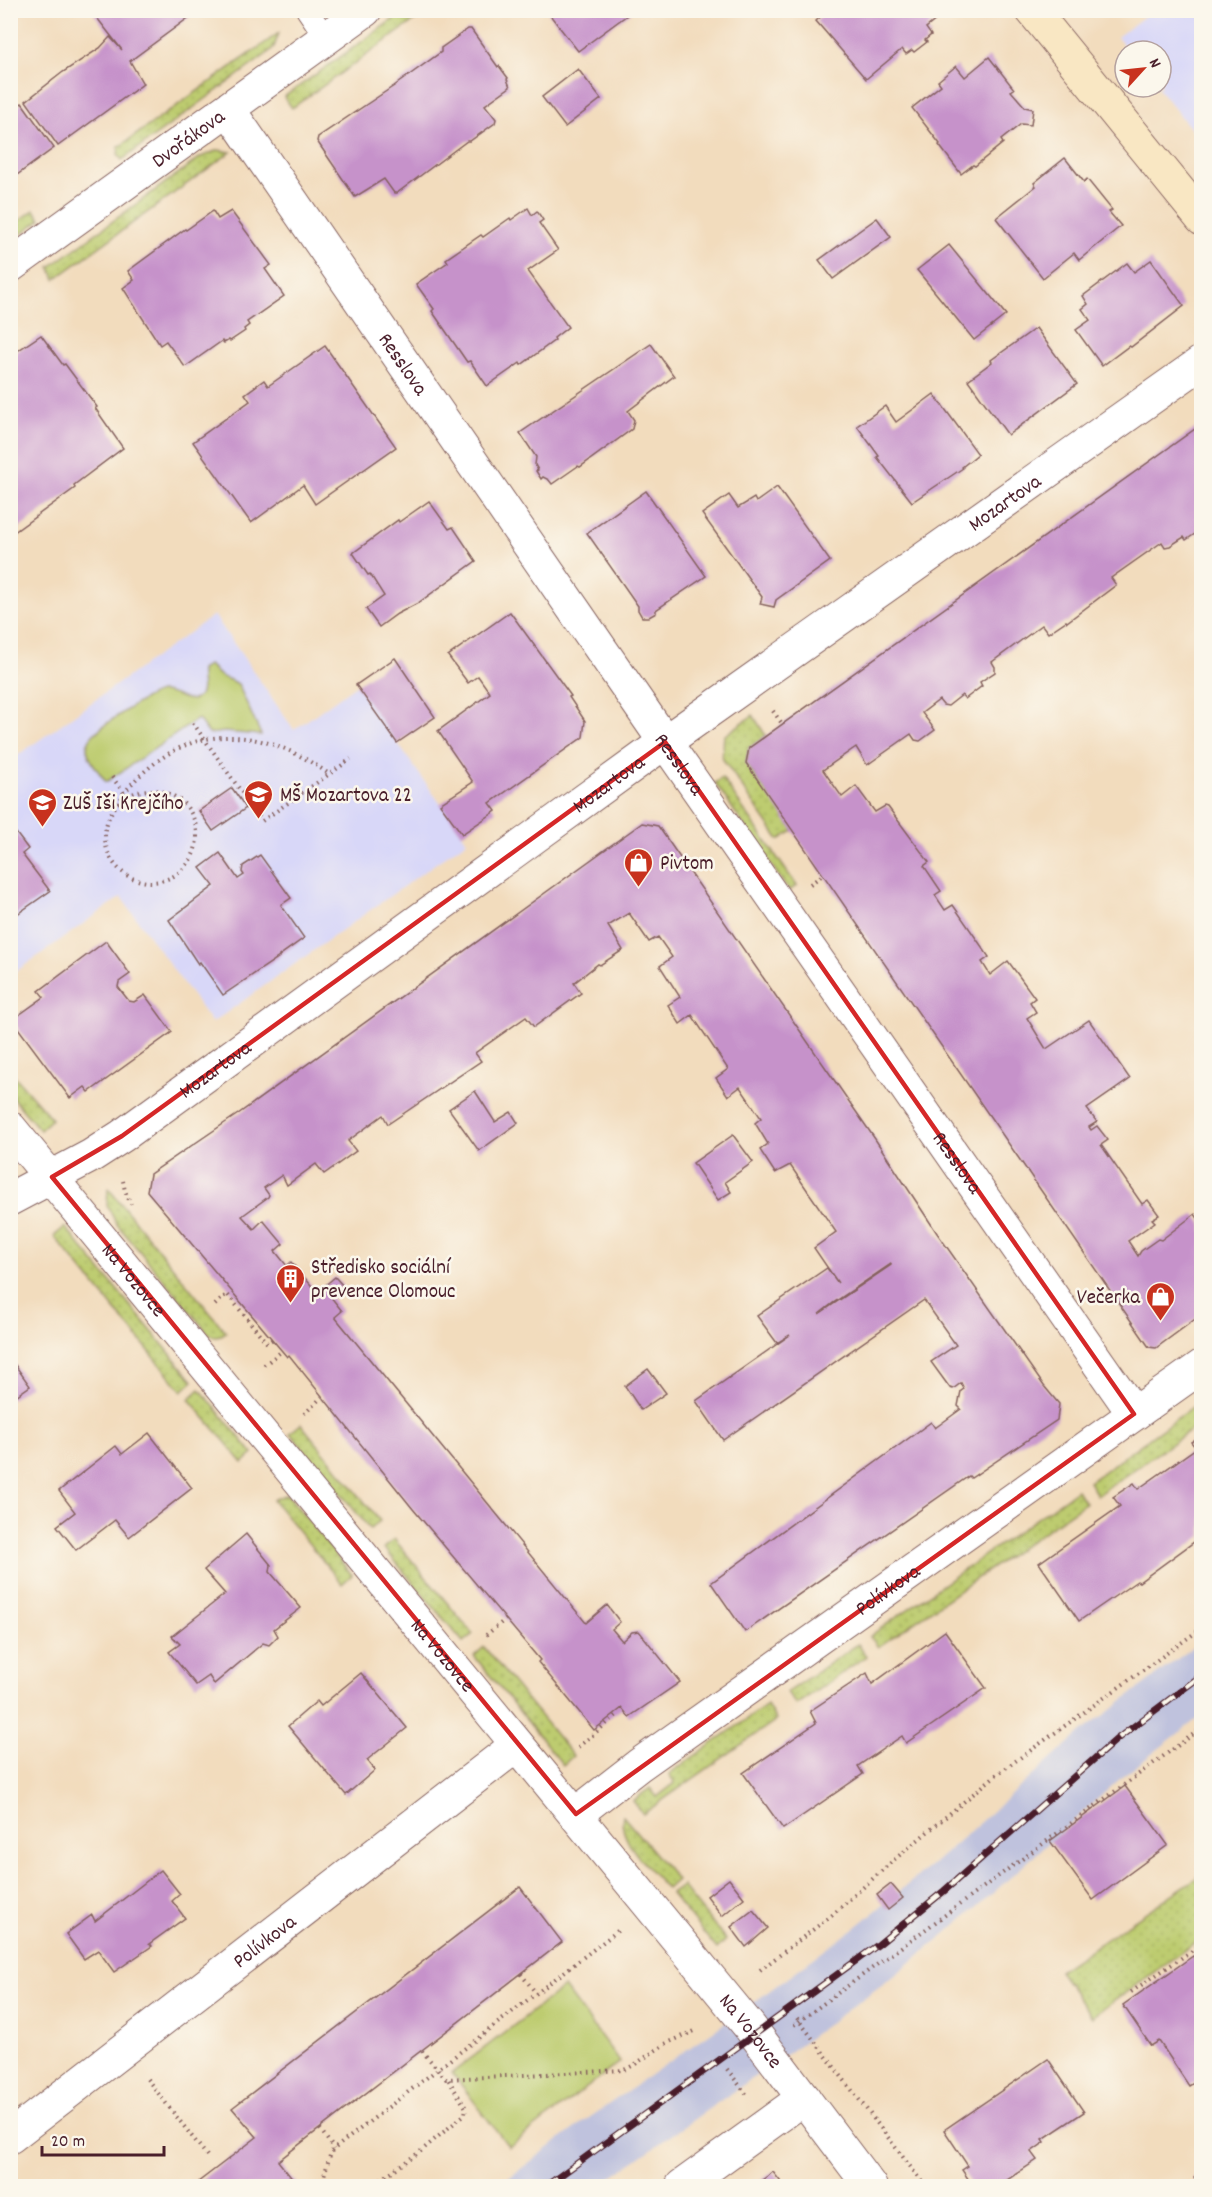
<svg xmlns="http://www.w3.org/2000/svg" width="1212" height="2197" font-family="Dekko,sans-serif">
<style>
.built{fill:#d8d7f8}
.railway{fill:#bfc2dd}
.grass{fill:url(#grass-dots);stroke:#84764d;stroke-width:1.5}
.park{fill:#bdcc6f;stroke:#84764d;stroke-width:1.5}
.building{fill:#c692ca;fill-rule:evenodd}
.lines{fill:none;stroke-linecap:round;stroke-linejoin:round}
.lane-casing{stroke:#85615e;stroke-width:23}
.street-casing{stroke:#85615e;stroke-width:35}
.secondary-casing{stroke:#85615e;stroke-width:35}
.path{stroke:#85615e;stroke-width:4;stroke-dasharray:1.5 4.5;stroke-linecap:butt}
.lane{stroke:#fff;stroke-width:21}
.street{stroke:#fff;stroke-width:33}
.secondary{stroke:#f9e7c3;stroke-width:33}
.rail-casing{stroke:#4a1f2b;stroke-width:7}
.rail{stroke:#fbf7ec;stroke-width:4.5;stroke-dasharray:14;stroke-linecap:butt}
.marked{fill:none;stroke:#d62828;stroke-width:4.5;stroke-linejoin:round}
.labels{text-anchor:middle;stroke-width:5;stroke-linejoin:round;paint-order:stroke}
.street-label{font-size:21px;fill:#4a1f2b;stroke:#fbf7ec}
.poi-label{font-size:21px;fill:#4a1f2b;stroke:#fbf7ec;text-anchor:start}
</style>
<defs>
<pattern id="grass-dots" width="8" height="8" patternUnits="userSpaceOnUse" patternTransform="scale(1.5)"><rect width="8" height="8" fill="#bdcc6f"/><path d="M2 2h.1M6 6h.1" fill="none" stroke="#a4af60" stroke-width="1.8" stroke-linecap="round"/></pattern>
</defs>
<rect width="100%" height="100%" fill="#fbf7ec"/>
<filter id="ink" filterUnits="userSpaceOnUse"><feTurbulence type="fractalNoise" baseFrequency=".0167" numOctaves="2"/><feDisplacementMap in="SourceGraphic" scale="12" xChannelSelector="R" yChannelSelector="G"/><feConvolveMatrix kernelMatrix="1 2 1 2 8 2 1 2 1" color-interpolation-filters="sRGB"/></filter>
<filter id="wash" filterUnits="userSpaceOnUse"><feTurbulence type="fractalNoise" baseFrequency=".008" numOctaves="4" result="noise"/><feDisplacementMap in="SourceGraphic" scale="24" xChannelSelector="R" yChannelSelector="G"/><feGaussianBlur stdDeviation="1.35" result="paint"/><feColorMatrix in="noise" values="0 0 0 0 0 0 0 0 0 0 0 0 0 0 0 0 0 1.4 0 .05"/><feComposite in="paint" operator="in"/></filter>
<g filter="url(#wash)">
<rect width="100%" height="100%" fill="#f2dcbd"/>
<g class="built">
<path d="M 1153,10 L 1201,11 L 1201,141 L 1157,87 L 1161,87 L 1161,51 L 1128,51 L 1117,37 Z"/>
<path d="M 214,615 L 294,730 L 356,685 L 467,841 L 212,1023 L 121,897 L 11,975 L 10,761 Z"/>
</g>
<path class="railway" d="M 1201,1641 L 1201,1716 L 1122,1777 L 974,1910 L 894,1976 L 777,2061 L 599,2186 L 498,2186 L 582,2123 L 742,2011 L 856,1927 L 934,1863 L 1083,1731 Z"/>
<g class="grass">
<path d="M 405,11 L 428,11 L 292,108 L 284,97 Z"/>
<path d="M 279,33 L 274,47 L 267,54 L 122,160 L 118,155 L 119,147 Z"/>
<path d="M 218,150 L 231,152 L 55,279 L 50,267 L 201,157 Z"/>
<path d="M 34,210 L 41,219 L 11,241 L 11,227 Z"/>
<path d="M 753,715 L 766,736 L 749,748 L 746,763 L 794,830 L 779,840 L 722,758 L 724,736 Z"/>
<path d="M 722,778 L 797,886 L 789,891 L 715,783 Z"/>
<path d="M 11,1072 L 52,1119 L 40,1130 L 11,1096 Z"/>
<path d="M 108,1188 L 226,1332 C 220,1336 216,1340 209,1334 L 116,1223 L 107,1205 Z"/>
<path d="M 65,1227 L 193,1381 L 182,1391 L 54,1236 Z"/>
<path d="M 200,1389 L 253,1454 L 243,1463 L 189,1399 Z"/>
<path d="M 1201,1401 L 1201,1423 L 1097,1495 L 1089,1482 Z"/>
<path d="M 301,1424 L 380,1521 L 370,1529 L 290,1433 Z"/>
<path d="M 1077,1490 L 1085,1503 L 878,1647 L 870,1636 Z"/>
<path d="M 287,1494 L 352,1575 L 342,1584 L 273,1500 Z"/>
<path d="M 394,1539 L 473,1634 L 463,1642 L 384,1548 Z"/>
<path d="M 858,1644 L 866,1656 L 796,1705 L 787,1692 Z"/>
<path d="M 484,1647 L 573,1756 L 563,1765 L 474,1656 Z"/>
<path d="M 767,1705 L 776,1720 L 643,1814 L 633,1801 L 650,1788 L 657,1797 L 675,1783 L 669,1774 Z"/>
<path d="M 623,1816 L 677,1880 L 667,1889 C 651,1870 617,1841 623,1816 Z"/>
<path d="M 1201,1875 L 1201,1938 L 1092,2017 L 1059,1971 Z"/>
<path d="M 682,1886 L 726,1940 L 717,1949 L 671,1894 Z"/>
</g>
<g class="park">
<path d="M 208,665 C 214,668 214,672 219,675 C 226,680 232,679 238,684 L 261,735 L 224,732 L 209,734 L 198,719 L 106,782 C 100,773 86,757 87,746 C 88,742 91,736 94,734 C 103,725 150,693 160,692 C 172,691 187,703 195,699 C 207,693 199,680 201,670 Z"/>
<path d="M 564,1987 L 620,2062 L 509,2147 L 452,2073 Z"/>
</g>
<g id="blocks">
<g class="building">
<path d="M 98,10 L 199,10 L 130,61 L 143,84 L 58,146 L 26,101 L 63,72 L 100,48 L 110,37 L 122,50 L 94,14 Z"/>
<path d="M 546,10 L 634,10 L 578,51 Z"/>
<path d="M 828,10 L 948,10 L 926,28 L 931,35 L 925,40 L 927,42 L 914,52 L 912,50 L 906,54 L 902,49 L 866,79 L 816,21 Z"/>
<path d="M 468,29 L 471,29 L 498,67 L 499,66 L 508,78 L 507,79 L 510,87 L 485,105 L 496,119 L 495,123 L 470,141 L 467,141 L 397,193 L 394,193 L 384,179 L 355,197 L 317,141 L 318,137 L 394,86 L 441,52 L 441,48 Z"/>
<path d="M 989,57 L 1014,89 L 1011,91 L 1025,107 L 1033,109 L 1031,125 L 1021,124 L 1001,140 L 1003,143 L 975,166 L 973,165 L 961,174 L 939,145 L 940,144 L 912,108 L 941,85 L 938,81 L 956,66 L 965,77 Z"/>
<path d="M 578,69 L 601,99 L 565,127 L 542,97 Z"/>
<path d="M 22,103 L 54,148 L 10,180 L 10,111 Z"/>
<path d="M 1065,158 L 1084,182 L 1087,179 L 1112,210 L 1109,212 L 1121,226 L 1079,260 L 1074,253 L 1043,278 L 996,218 L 1036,186 L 1034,183 Z"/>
<path d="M 528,208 L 532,215 L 537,211 L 543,220 L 539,223 L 558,250 L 528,271 L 568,327 L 554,338 L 555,340 L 521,365 L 520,363 L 487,386 L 470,361 L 467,362 L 432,311 L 434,309 L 416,284 L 448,262 L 446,259 L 481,235 L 483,237 L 510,218 L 511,220 Z"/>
<path d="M 213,211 L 218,219 L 231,211 L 271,265 L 265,269 L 284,296 L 247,322 L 249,325 L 244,329 L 245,331 L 230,341 L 229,340 L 224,343 L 222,341 L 185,367 L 166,341 L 160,345 L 123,288 L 134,280 L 128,271 L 185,229 L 186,230 Z"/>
<path d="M 877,218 L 891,237 L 833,279 L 819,260 Z"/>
<path d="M 949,245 L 1006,315 L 974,340 L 917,270 Z"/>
<path d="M 1151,260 L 1184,306 L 1131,347 L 1129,346 L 1102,366 L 1076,330 L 1090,320 L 1082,309 L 1088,304 L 1083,296 L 1127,263 L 1134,272 Z"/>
<path d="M 1036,328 L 1077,384 L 1008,435 L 968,380 L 992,362 L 991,360 Z"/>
<path d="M 41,335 L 63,365 L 65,364 L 97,407 L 95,408 L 123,448 L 74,485 L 75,488 L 10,535 L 10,356 Z"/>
<path d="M 651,344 L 674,376 L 628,411 L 634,420 L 632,429 L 580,467 L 578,466 L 552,484 L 549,480 L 543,477 L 541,479 L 536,471 L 538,470 L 535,465 L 536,457 L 520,433 Z"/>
<path d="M 325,346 L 396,447 L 315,504 L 303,485 L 251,523 L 193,442 L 250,401 L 245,394 L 264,380 L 268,386 Z"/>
<path d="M 934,394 L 978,454 L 962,467 L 963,468 L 912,502 L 877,457 L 879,456 L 857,426 L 885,406 L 896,422 Z"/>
<path d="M 1202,424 L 1202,529 L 1186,540 L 1184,537 L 1170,546 L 1165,547 L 1162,542 L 1111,578 L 1116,585 L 1067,622 L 1066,621 L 1048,633 L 1042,625 L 992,662 L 995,667 L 995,672 L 980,682 L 982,686 L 965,699 L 962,695 L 948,706 L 943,705 L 939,700 L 922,713 L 935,730 L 920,741 L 915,740 L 911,734 L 867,765 L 856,747 L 823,770 L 842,797 L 856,786 L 875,812 L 885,806 L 888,807 L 929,862 L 924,866 L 941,891 L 935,895 L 945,910 L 953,905 L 989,957 L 982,962 L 990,975 L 1008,961 L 1035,998 L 1030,1002 L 1036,1012 L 1027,1018 L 1046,1049 L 1089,1020 L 1130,1079 L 1087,1109 L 1097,1122 L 1089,1127 L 1091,1130 L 1097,1126 L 1108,1140 L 1101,1145 L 1142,1204 L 1148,1200 L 1159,1215 L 1152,1219 L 1155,1222 L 1128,1241 L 1138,1256 L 1141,1251 L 1158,1239 L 1161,1240 L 1195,1214 L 1202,1224 L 1202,1314 L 1156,1348 L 1149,1347 L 746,763 L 749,748 Z"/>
<path d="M 777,487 L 830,561 L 776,600 L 774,607 L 760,604 L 762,597 L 702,514 L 729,495 L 738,508 L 754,498 L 756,502 Z"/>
<path d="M 646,491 L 706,576 L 656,610 L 656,613 L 649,617 L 642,617 L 638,610 L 638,606 L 587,533 Z"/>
<path d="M 429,501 L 449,529 L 453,527 L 476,561 L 418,603 L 397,614 L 379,627 L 366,609 L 384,596 L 370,574 L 368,575 L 353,553 L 398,520 L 399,522 Z"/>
<path d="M 510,612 L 571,696 L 569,697 L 585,721 L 583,737 L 490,803 L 496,811 L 462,834 L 440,804 L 473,782 L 438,731 L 490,693 L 478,676 L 468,683 L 448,656 Z"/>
<path d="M 395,658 L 435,717 L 397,743 L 356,685 Z"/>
<path d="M 232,788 L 246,808 L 213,831 L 199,811 Z"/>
<path d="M 642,823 L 658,826 L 875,1139 L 937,1233 L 1044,1386 L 1059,1404 L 1057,1420 L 971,1478 L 969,1476 L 745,1632 L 711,1583 L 931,1422 L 935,1428 L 961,1409 L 958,1406 L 961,1391 L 964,1389 L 961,1383 L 953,1389 L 950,1388 L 931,1362 L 956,1345 L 924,1300 L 723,1440 L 696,1401 L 790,1335 L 777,1343 L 757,1316 L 827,1268 L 838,1283 L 814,1248 L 836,1232 L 790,1165 L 775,1173 L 760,1150 L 768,1144 L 755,1123 L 761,1118 L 740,1087 L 728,1096 L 716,1078 L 728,1069 L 692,1015 L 680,1024 L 668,1005 L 680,997 L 660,966 L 672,957 L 658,937 L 649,942 L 629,913 L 608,926 L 623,950 L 600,965 L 598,964 L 574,983 L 581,993 L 534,1027 L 526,1017 L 475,1053 L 481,1061 L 388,1124 L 383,1115 L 348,1141 L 356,1151 L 324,1174 L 316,1164 L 287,1185 L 282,1175 L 264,1188 L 269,1195 L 268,1197 L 242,1216 L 254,1229 L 263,1220 L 283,1244 L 275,1251 L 287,1266 L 291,1262 L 317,1292 L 335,1277 L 343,1286 L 330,1296 L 342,1311 L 335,1317 L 586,1623 L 607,1605 L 620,1622 L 612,1629 L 622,1641 L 632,1632 L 639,1631 L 680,1682 L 629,1717 L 622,1708 L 594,1730 L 538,1662 L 540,1660 L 413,1509 L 289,1355 L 287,1357 L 282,1351 L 147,1191 L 150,1174 L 238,1114 ZM 891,1264 L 891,1265 L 819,1314 L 833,1303 Z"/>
<path d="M 10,825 L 28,849 L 22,854 L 50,891 L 10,919 Z"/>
<path d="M 220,853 L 238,879 L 244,875 L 242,872 L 243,866 L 260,855 L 291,898 L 281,905 L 304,938 L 279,956 L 279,957 L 223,995 L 200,962 L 198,964 L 169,920 L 214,886 L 200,868 Z"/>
<path d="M 106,941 L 130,974 L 119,982 L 118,987 L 129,1001 L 134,1002 L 145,995 L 172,1032 L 89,1092 L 85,1087 L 70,1098 L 12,1020 L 44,997 L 39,991 Z"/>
<path d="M 475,1091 L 495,1122 L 511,1112 L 518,1123 L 479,1151 L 449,1109 Z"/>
<path d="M 733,1135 L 753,1162 L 725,1182 L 731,1192 L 718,1200 L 693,1163 Z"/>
<path d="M 10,1358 L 30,1386 L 10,1400 Z"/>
<path d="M 648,1369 L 666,1393 L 641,1410 L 625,1386 Z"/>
<path d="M 149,1433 L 192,1488 L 129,1537 L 115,1520 L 76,1550 L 57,1526 L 75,1512 L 59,1491 L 116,1446 L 122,1454 Z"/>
<path d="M 1202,1435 L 1202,1536 L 1139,1582 L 1137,1581 L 1079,1621 L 1039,1563 L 1120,1506 L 1113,1497 L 1134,1483 L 1138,1489 L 1196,1448 L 1191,1442 Z"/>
<path d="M 246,1534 L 271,1565 L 270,1572 L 301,1608 L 274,1629 L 278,1636 L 269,1645 L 263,1643 L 214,1684 L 209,1676 L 196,1685 L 169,1652 L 180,1644 L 172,1636 L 225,1594 L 204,1570 Z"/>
<path d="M 945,1631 L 986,1688 L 906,1743 L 902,1736 L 858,1766 L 863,1774 L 783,1829 L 743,1773 L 816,1723 L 810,1711 L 867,1673 L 872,1684 Z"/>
<path d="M 361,1673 L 407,1728 L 367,1760 L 375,1770 L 346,1795 L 288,1726 L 317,1701 L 321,1706 Z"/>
<path d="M 1125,1786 L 1168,1845 L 1093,1900 L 1050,1841 Z"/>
<path d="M 161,1870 L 180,1894 L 172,1901 L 185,1918 L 149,1944 L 152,1946 L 114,1972 L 98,1950 L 84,1959 L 66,1934 L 92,1915 L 95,1921 Z"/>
<path d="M 729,1879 L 744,1898 L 722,1916 L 707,1896 Z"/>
<path d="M 891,1884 L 903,1898 L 888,1910 L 877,1895 Z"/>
<path d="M 520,1887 L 562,1942 L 278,2161 L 298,2186 L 193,2186 L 257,2137 L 232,2108 Z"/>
<path d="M 753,1910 L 768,1928 L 746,1947 L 731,1927 Z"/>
<path d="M 1193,1956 L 1199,1964 L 1202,1962 L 1202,2078 L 1189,2086 L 1159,2041 L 1151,2046 L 1123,2005 Z"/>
<path d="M 1048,2059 L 1084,2112 L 1043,2139 L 1045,2142 L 1031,2152 L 1037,2160 L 998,2186 L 973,2186 L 962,2170 L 968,2166 L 944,2130 Z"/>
<path d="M 1202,2171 L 1202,2186 L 1199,2186 L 1194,2177 Z"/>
<path d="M 773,2172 L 784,2186 L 754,2186 Z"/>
</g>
</g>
</g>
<g filter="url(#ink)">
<use href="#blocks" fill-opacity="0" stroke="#85615e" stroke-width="1.5"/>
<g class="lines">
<defs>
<path id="lane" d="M 307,10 L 326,38"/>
<g id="street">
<path id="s1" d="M 229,110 L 665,742 L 1134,1414"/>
<path id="s2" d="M 10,266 L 365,10"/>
<path id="s3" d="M 10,1128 L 749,2026 L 870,2186"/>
<path id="s4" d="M 10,1199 L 91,1156 L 122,1136 L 665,742 L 1202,362"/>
<path id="s5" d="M 576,1814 L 639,1765 L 1202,1366"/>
<path id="s6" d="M 10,2137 L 517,1745"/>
<path d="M 682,2186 L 804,2098"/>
</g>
<path id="secondary" d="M 1032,10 L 1202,219"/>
</defs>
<use href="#lane" class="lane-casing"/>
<use href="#street" class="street-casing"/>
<use href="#secondary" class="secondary-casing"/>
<g class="path">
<path d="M 773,711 L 783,725"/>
<path d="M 193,723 L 262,821 L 351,759"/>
<path d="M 112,777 L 124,793"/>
<circle cx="151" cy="836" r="46"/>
<path d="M 121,799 C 130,783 141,774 155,763 C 212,719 276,736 329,774"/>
<path d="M 810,884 L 824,874"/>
<path d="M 123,1181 L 125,1191 L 131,1204"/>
<path d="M 215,1305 L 227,1294 L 267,1343 L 273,1339"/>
<path d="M 264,1365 L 282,1351"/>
<path d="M 304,1414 L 322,1397"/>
<path d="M 486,1635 L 506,1619"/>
<path d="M 578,1747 L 617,1715 L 616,1713"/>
<path d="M 760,1970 L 831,1916 L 895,1859 L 996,1775 L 1202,1628"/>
<path d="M 521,1974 L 536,1993"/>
<path d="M 1131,1992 L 1202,1944"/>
<path d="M 797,2018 L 925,2186"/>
<path d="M 794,2025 L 1202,1728"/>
<path d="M 422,2051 L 446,2079 L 624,2070 L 634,2065 L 665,2044 L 697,2030"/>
<path d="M 727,2069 L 747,2095"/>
<path d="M 147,2079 L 208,2157"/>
<path d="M 320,2129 L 334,2149"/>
<path d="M 321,2186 L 331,2152 L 334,2149 L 620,1929"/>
<path d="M 371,2186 L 421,2151 L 465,2114 L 466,2108 L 448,2079"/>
</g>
<use href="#lane" class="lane"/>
<use href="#street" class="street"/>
<use href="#secondary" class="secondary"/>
<defs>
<path id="rail" d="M 546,2186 L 879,1944 L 944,1891 L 1117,1739 L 1202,1675"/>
</defs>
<use href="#rail" class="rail-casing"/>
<use href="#rail" class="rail"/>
</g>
</g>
<path class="marked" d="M 665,742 L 1134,1414 L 576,1814 L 52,1177 L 122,1136 Z"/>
<defs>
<symbol id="school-pin" viewBox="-11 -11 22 30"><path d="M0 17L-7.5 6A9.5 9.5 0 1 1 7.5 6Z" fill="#c8321e" stroke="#fbf7ec"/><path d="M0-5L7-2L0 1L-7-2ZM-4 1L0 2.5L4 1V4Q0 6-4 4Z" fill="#fff"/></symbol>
<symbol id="shop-pin" viewBox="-11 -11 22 30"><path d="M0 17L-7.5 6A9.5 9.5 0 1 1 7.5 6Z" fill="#c8321e" stroke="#fbf7ec"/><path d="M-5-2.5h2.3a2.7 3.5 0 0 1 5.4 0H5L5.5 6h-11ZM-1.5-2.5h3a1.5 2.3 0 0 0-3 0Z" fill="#fff"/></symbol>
<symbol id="building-pin" viewBox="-11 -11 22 30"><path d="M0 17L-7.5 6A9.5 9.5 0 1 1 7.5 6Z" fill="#c8321e" stroke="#fbf7ec"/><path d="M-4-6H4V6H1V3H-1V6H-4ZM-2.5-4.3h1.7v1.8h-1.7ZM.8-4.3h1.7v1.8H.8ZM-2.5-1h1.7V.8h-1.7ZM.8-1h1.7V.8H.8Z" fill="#fff"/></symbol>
</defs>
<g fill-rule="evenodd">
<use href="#school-pin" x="242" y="778" width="33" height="45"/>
<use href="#school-pin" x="26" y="786" width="33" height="45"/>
<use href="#shop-pin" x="622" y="846" width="33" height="45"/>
<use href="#building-pin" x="274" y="1262" width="33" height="45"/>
<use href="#shop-pin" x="1144" y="1280" width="33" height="45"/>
</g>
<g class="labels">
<g class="street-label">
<text dy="7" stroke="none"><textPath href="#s2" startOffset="219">Dvořákova</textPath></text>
<text dy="7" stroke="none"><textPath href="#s1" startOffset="308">Resslova</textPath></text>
<text dy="7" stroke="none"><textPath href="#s4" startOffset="1215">Mozartova</textPath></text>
<text dy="7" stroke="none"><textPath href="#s1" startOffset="794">Resslova</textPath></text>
<text dy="7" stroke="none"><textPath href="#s4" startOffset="729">Mozartova</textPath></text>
<text dy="7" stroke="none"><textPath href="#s4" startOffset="243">Mozartova</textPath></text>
<text dy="7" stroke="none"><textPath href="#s1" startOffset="1280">Resslova</textPath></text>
<text dy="7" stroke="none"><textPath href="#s3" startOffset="196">Na Vozovce</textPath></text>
<text dy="7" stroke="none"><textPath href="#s5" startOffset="384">Polívkova</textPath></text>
<text dy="7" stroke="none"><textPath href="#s3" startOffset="682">Na Vozovce</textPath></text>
<text dy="7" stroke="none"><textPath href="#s6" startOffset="321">Polívkova</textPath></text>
<text dy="7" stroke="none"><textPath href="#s3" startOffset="1168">Na Vozovce</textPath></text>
</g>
<g class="poi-label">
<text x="280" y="801">MŠ Mozartova 22</text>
<text x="63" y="809">ZUŠ Iši Krejčího</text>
<text x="660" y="869">Pivtom</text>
<text x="311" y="1273">Středisko sociální<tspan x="311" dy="24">prevence Olomouc</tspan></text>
<text x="1140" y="1303" text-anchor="end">Večerka</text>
</g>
</g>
<rect width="1212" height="2197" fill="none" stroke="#fbf7ec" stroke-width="36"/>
<g transform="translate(1143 69) rotate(63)"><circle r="28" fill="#fbf7ec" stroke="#b4a19f" stroke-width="1.5"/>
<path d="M0-4.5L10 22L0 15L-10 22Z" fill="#c8321e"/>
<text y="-9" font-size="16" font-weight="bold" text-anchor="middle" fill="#4a1f2b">N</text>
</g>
<path d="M42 2146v9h122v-9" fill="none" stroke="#4a1f2b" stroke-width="3"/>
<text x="51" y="2146" font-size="18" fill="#4a1f2b" stroke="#fbf7ec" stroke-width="4.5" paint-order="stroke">20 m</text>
</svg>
